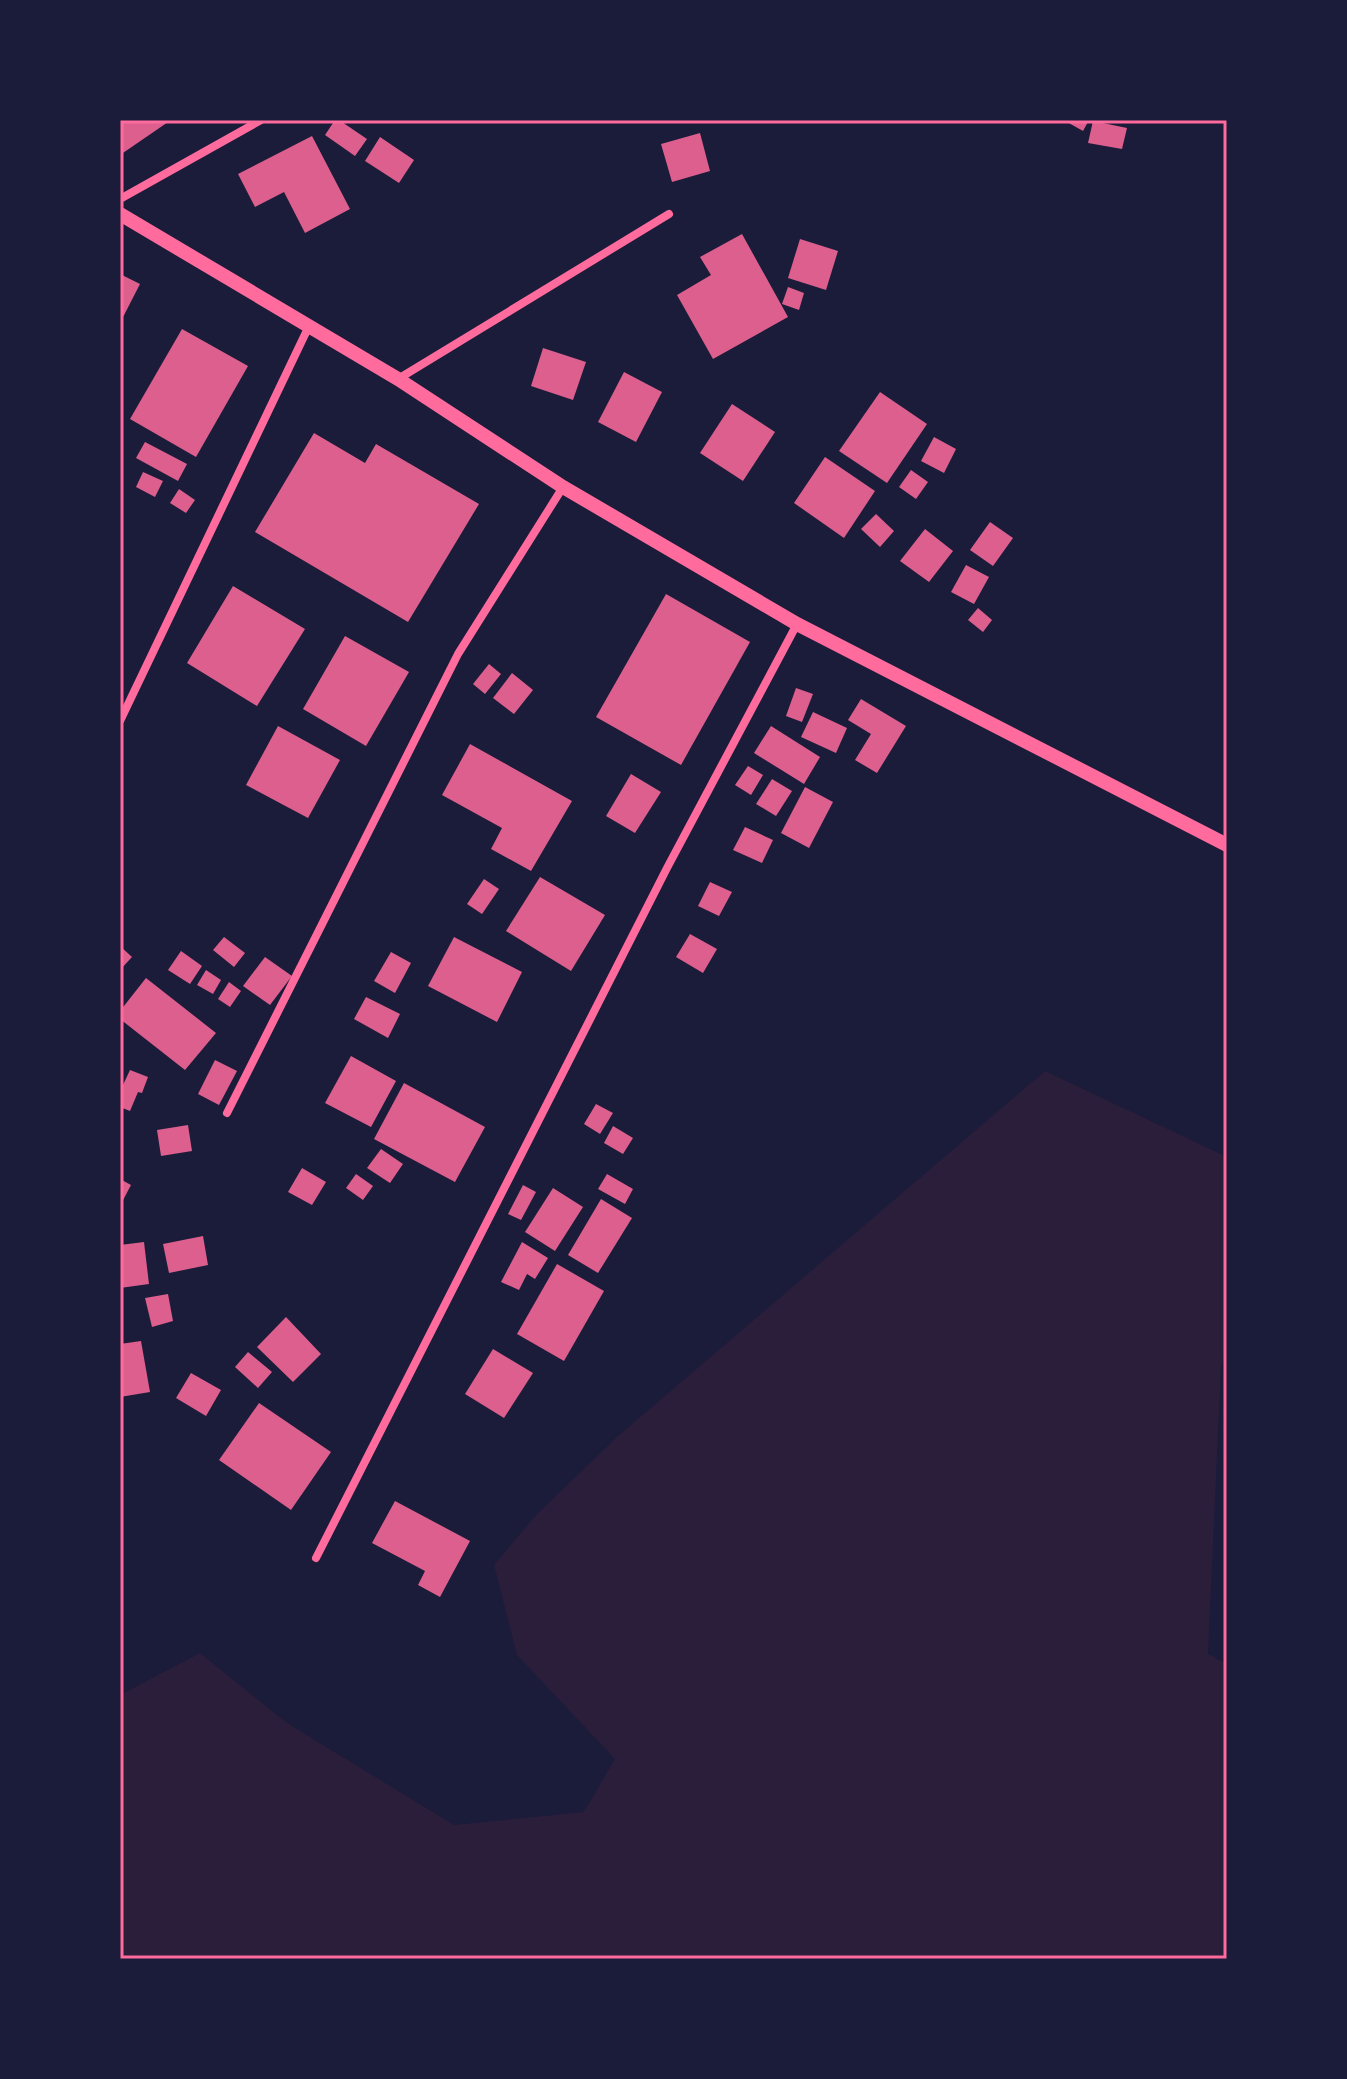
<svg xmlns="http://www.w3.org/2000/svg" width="1347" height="2079" font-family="'Asap Condensed',sans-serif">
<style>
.green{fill:#2a1e3b}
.building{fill:#dd5f8e}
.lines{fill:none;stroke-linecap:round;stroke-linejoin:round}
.minor{stroke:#ff6b9d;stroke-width:8}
.tertiary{stroke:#ff6b9d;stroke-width:14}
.neatline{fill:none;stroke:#ff6b9d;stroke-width:3}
</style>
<rect width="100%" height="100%" fill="#1b1b3a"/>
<path class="green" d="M 1045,1071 L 1227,1157 L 1227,1349 L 1221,1366 L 1208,1654 L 1227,1664 L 1227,1959 L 120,1959 L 120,1695 L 200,1653 L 287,1723 L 454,1825 L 584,1812 L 615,1759 L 517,1655 L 494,1565 L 536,1515 L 618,1436 Z"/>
<g class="building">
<path d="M 120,120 L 171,120 L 120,155 Z"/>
<path d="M 335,120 L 339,120 L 367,139 L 355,156 L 325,135 Z"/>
<path d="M 1068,120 L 1089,120 L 1083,131 L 1067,122 Z"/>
<path d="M 1093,121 L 1127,128 L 1122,149 L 1088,143 Z"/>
<path d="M 700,133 L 710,171 L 672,182 L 661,144 Z"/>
<path d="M 312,136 L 350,209 L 305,233 L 284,192 L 255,207 L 238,174 Z"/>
<path d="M 380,137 L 414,160 L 399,183 L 365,161 Z"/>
<path d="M 742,234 L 788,317 L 713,359 L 677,295 L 711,275 L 700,257 Z"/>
<path d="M 800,239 L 838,251 L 826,290 L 788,278 Z"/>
<path d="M 120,274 L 140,284 L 120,323 Z"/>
<path d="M 788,287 L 804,293 L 799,310 L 782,304 Z"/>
<path d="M 182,329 L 248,366 L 196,457 L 130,419 Z"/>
<path d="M 543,348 L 586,362 L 573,400 L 531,386 Z"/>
<path d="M 624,372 L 662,392 L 636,442 L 598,422 Z"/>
<path d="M 880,392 L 927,424 L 887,483 L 839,451 Z"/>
<path d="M 732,404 L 775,432 L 743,481 L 700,453 Z"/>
<path d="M 314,433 L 365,463 L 376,444 L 479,504 L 408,622 L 255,532 Z"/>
<path d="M 934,437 L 956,449 L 944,473 L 921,461 Z"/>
<path d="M 145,442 L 187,464 L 178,481 L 136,458 Z"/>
<path d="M 825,457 L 875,491 L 844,538 L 794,503 Z"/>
<path d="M 911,470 L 928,482 L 916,499 L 899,487 Z"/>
<path d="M 143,472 L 163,481 L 155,497 L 136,487 Z"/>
<path d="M 179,489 L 195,500 L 186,513 L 170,503 Z"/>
<path d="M 876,514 L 894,531 L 880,547 L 861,529 Z"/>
<path d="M 990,522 L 1013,538 L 993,566 L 970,550 Z"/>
<path d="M 925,529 L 953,551 L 929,582 L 900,561 Z"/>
<path d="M 966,565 L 989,577 L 974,604 L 951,592 Z"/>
<path d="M 233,586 L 305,629 L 257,706 L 187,663 Z"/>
<path d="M 666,594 L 750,642 L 681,765 L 596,717 Z"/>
<path d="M 978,608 L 992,620 L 983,632 L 968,620 Z"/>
<path d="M 345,636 L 409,672 L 366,746 L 303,709 Z"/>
<path d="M 489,664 L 501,674 L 485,694 L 473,684 Z"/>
<path d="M 512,673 L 533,690 L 514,714 L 493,698 Z"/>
<path d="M 796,688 L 813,694 L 802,722 L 786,716 Z"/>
<path d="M 861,699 L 906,726 L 877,773 L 855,760 L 871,734 L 848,720 Z"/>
<path d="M 813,712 L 847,728 L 836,753 L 801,737 Z"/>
<path d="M 278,726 L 340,760 L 308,818 L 246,785 Z"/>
<path d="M 771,726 L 820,757 L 804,784 L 754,753 Z"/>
<path d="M 470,744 L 572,801 L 531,871 L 491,849 L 502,828 L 442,795 Z"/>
<path d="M 748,766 L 763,775 L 751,795 L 735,785 Z"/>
<path d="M 631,774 L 661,792 L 635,833 L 606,816 Z"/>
<path d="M 772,779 L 792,791 L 776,816 L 756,804 Z"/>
<path d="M 805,787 L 833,802 L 809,848 L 781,833 Z"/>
<path d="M 745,827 L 773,840 L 762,863 L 733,850 Z"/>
<path d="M 540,877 L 605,915 L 571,971 L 506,931 Z"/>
<path d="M 484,879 L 499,889 L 482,914 L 467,904 Z"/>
<path d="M 710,882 L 732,892 L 719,916 L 698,906 Z"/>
<path d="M 690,934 L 717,949 L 703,973 L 676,957 Z"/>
<path d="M 224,937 L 245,953 L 234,967 L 213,950 Z"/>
<path d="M 454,937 L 522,972 L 497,1022 L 428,986 Z"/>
<path d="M 120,946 L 132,957 L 120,970 Z"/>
<path d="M 181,951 L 202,966 L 190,984 L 168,970 Z"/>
<path d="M 391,952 L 411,963 L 395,993 L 374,981 Z"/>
<path d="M 265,957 L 292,976 L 270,1005 L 243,986 Z"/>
<path d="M 206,970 L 221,980 L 213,994 L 197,985 Z"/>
<path d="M 146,978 L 216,1033 L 185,1070 L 120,1019 L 120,1011 Z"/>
<path d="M 229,982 L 241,991 L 230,1007 L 218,999 Z"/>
<path d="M 366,997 L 400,1014 L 388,1038 L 354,1019 Z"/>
<path d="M 351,1056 L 396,1081 L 371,1127 L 325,1103 Z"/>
<path d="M 215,1060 L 237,1071 L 219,1105 L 198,1094 Z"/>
<path d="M 130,1070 L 148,1077 L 142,1093 L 138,1092 L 130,1111 L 120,1107 L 120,1084 L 123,1085 Z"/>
<path d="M 404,1083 L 485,1127 L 455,1182 L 374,1139 Z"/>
<path d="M 596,1104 L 613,1113 L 600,1134 L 584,1124 Z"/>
<path d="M 188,1125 L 192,1151 L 161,1156 L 157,1130 Z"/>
<path d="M 613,1126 L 633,1138 L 623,1154 L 604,1143 Z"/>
<path d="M 381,1149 L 403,1164 L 390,1183 L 367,1168 Z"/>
<path d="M 302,1168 L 326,1182 L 312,1205 L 288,1192 Z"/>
<path d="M 356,1174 L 373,1186 L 363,1200 L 346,1188 Z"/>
<path d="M 607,1174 L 633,1189 L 625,1204 L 598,1189 Z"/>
<path d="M 120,1179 L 131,1185 L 120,1206 Z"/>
<path d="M 523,1185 L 536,1192 L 521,1220 L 508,1214 Z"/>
<path d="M 553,1188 L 583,1207 L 555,1251 L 525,1232 Z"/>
<path d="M 601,1199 L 632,1218 L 598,1273 L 568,1255 Z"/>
<path d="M 203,1236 L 208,1265 L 169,1273 L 163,1244 Z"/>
<path d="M 144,1242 L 149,1284 L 120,1288 L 120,1245 Z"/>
<path d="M 522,1242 L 548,1258 L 535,1279 L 527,1274 L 519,1290 L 501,1282 Z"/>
<path d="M 557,1264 L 604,1291 L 564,1361 L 517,1334 Z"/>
<path d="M 168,1294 L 173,1321 L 152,1327 L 145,1298 Z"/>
<path d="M 286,1317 L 321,1354 L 293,1382 L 257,1347 Z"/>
<path d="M 141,1341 L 150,1392 L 120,1397 L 120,1344 Z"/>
<path d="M 493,1349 L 533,1373 L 504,1418 L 465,1394 Z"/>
<path d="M 248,1352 L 272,1372 L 258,1388 L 235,1367 Z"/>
<path d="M 191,1373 L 221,1390 L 206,1416 L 176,1398 Z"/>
<path d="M 259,1403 L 331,1452 L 291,1510 L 219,1460 Z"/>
<path d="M 395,1501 L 470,1541 L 440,1597 L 418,1585 L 425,1571 L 372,1543 Z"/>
</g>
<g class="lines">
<g class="minor">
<path d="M 120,199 L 261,120"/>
<path d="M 398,379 L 669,214"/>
<path d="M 120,721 L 309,326"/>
<path d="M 227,1113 L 458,654 L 563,487"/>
<path d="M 316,1558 L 667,868 L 797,624"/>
</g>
<path class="tertiary" d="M 120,214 L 398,379 L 563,487 L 797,624 L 1227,845"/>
</g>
<rect width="1347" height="2079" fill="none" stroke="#1b1b3a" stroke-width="244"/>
<rect x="122" y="122" width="1103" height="1835" class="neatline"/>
</svg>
